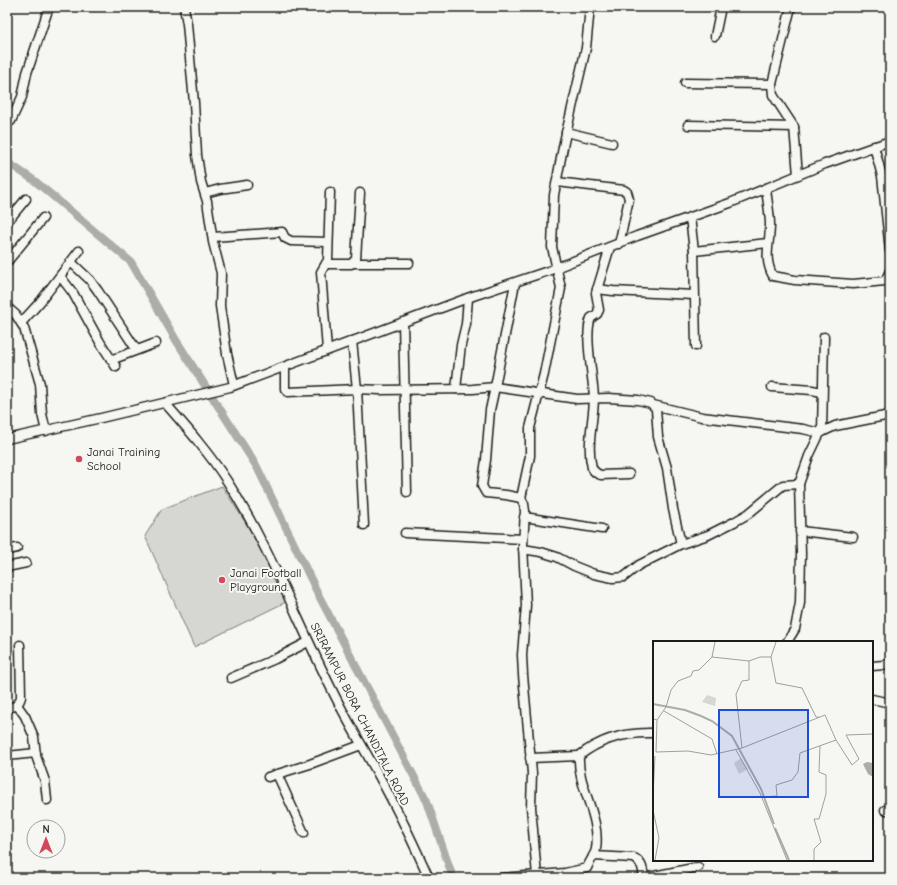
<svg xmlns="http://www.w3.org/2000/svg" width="897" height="885" font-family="'Comic Neue',sans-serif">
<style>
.garden{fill:#d6d6d2;stroke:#797977}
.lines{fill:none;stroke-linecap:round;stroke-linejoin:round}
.canal{stroke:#acaca9;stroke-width:8}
.minor-casing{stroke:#1c1c1c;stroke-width:11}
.minor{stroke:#f6f6f2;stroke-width:8}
.poi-dot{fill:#d1495b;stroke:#f6f6f2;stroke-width:1.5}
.labels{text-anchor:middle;stroke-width:4;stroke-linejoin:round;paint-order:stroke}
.poi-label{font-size:12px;fill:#1c1c1c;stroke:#f6f6f2;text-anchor:start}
.street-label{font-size:12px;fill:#1c1c1c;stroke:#f6f6f2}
.inset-river{fill:none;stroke:#acaca9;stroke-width:2}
.inset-road{fill:none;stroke:#9f9f9c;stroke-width:1}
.view{fill:#1d4ed8;fill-opacity:0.15;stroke:#1d4ed8;stroke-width:2}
.inset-edge{fill:none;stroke:#1c1c1c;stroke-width:2}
</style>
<rect width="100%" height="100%" fill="#f6f6f2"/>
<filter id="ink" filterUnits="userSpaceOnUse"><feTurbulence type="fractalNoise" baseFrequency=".025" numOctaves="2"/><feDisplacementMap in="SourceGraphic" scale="8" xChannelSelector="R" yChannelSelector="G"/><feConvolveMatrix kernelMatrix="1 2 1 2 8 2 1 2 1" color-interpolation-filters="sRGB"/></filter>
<g filter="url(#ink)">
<path class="garden" d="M 222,486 L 269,559 L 290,600 L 194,647 L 145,536 L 162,509 Z"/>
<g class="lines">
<path class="canal" d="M 7,162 L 35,181 L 131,262 L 176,340 L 257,467 L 319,596 L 427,801 L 453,878"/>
<defs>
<g id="minor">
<path d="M 184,7 L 187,24 L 194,103 L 197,155 L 201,182 L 207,201 L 213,242 L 221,273 L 220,306 L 227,354 L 234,385"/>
<path d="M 791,7 L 772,84 L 773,95 L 794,127 L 798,175"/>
<path d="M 715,36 L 721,7"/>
<path d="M 685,83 L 772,84"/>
<path d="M 11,121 L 22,97 L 27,73 L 49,7"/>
<path d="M 688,125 L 794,127"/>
<path d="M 566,132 L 612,143"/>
<path d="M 874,146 L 882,176 L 890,251"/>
<path d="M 557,182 L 624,190 L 627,192 L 629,199 L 619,244"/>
<path d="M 766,188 C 767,200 770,213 770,225 C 770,244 763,258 773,276 L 795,280 L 853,284 L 885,281 L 890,271"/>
<path d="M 205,193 L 220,189 L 247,185"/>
<path d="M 690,217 L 694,251 L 696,346"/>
<path d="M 7,222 L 26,199"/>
<path d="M 213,237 L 282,232 L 285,238 L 291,241 L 328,242"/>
<path d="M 610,247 L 596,293 L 599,310 L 597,314 L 591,318 C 584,334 593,377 594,397 C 594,419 586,445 592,468 C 594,472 597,474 601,475 L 629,474"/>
<path d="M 694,251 L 768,243"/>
<path d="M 7,262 L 43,218"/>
<path d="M 71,262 L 90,280 L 98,291 L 136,349"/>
<path d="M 353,263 L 409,263"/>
<path d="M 326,264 L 351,264 L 356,259 L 360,193"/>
<path d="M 60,276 L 73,293 L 100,342 L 116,367"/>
<path d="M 515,283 L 495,387 L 490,410 L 486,460 L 482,486 L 486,493 L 506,495 L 521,498 L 524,504 L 525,511 L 523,545 L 526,605 L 522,655 L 523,675 L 532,773 L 531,807 L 537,876"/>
<path d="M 597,289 L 613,291 L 694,295"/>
<path d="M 7,307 L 16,315 L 24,328 L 40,384 L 42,414 L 46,431"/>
<path d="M 403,322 L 407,492"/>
<path d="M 21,323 L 40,302 L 79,251"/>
<path d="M 352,341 L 357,389 L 364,525"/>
<path d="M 327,350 L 321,272 L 328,260 L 330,192"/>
<path d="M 111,360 L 156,343"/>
<path d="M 285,367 L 285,389 L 288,392 L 357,389 L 380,390 L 473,389 L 495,387 L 577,399 L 609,398 L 638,400 L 651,403 L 656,409 L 658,437 L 667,468 L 673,509 L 681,544"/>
<path d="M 772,387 L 812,390 L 822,392"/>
<path d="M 456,389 L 461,345 L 466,324 L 468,298"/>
<path d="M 165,403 C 187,428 209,453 227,481 C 269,546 297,620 332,690 C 349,725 370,758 388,793 C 403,821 416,849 429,878"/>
<path d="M 653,405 L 702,417 L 803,429 L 820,433"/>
<path d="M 822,432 L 824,337"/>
<path d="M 7,439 L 101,418 L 230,387 L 473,296 L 548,271 L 637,236 L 730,203 L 825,164 L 890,141"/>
<path d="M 521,498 L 530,456 L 530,428 L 544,374 L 561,288 L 552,247 L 554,195 L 564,142 L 586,48 L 590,7"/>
<path d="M 524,517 L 602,529"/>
<path d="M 800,531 L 853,537"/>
<path d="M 405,533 L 523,539"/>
<path d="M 523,549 L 541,552 L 557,557 L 574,566 L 594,574 L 613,578 L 624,577 L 639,565 L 681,544 L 708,535 L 734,522 L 748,514 L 783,485 L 799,484"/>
<path d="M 7,550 L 17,548"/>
<path d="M 7,567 L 26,563"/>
<path d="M 787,642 L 795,629 L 800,603 L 801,553 L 799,484 L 809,456 L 820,433 L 835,426 L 890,415"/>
<path d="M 872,666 L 884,665 L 890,662"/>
<path d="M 231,678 L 275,659 L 308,642"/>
<path d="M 872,699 L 890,703"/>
<path d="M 17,705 L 25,716 L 34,737 L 36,756 L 45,781 L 47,800"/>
<path d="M 7,708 C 15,707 19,705 21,697 L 20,645"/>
<path d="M 7,756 L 36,753"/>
<path d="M 530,758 L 579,756"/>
<path d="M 277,774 L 304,833"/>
<path d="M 268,777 L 310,764 L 361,745"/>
<path d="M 885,810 L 890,810"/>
<path d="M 593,856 L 634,858 C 642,862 643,869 644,878"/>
<path d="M 501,878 L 565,873 L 587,868 C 589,862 595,855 596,849 C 601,815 577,787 579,756 C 601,738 626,732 654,733"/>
<path d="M 644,878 L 698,867"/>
</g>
</defs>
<use href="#minor" class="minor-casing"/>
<use href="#minor" class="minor"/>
</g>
</g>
<g class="poi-dot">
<circle cx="79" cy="459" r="4"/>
<circle cx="222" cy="580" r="4"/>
</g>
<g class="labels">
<g class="poi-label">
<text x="87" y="456">Janai Training<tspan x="87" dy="14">School</tspan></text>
<text x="230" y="577">Janai Football<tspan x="230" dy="14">Playground.</tspan></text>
</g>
<g class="street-label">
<text transform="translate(360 714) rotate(63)" y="4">SRIRAMPUR BORA CHANDITALA ROAD</text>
</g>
</g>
<g transform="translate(653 641)">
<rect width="220" height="220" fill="#f6f6f2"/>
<path d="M 54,54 L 63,57 L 62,65 L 49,61 ZM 88,117 L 95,128 L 86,133 L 81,122 Z" fill="#d6d6d2"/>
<path d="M 214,121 L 220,122 L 220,136 L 215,133 L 210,123 Z" fill="#acaca9"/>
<path class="inset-river" d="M 0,63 L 32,69 L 48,75 L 59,80 L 79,95 L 108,148 L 121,183M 122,187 L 136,219"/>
<path class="inset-road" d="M 59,16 L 96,20 L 107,16 L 118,16 L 123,42 L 149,47 L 163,76 L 166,76M 118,16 L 123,1M 11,70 L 59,98 L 64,113M 0,78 L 4,79 L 3,111 L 35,110 L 58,114 L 89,107 L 172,74 L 183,99 L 147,112 L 145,131 L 139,139 L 123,144 L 124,155 L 109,156M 4,79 L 13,66 L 18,49 L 25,40 L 38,35 L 40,30 L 46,29 L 59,16 L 62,1M 183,99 L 199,124 L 206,118 L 193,94 L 220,93M 89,107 L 83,53 L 89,40 L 96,39 L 96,20M 83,109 L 107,152 L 134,219M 0,155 L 2,115M 0,169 L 6,197 L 2,219M 161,219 L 161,208 L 168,201 L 161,178 L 166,178 L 173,153 L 173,134 L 166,131 L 167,105"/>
<path class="view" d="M 66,69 L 155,69 L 155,156 L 66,156 Z"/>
<rect width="220" height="220" class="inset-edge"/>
</g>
<rect width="897" height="885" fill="none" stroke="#f6f6f2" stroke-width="24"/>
<rect x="12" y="12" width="873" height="861" fill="none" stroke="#1c1c1c" stroke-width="1.5" filter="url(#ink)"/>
<g transform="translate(46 839)"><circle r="19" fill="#f6f6f2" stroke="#9f9f9c"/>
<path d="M0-3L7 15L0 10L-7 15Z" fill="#d1495b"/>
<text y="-6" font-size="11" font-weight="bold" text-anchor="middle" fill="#1c1c1c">N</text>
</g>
</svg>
